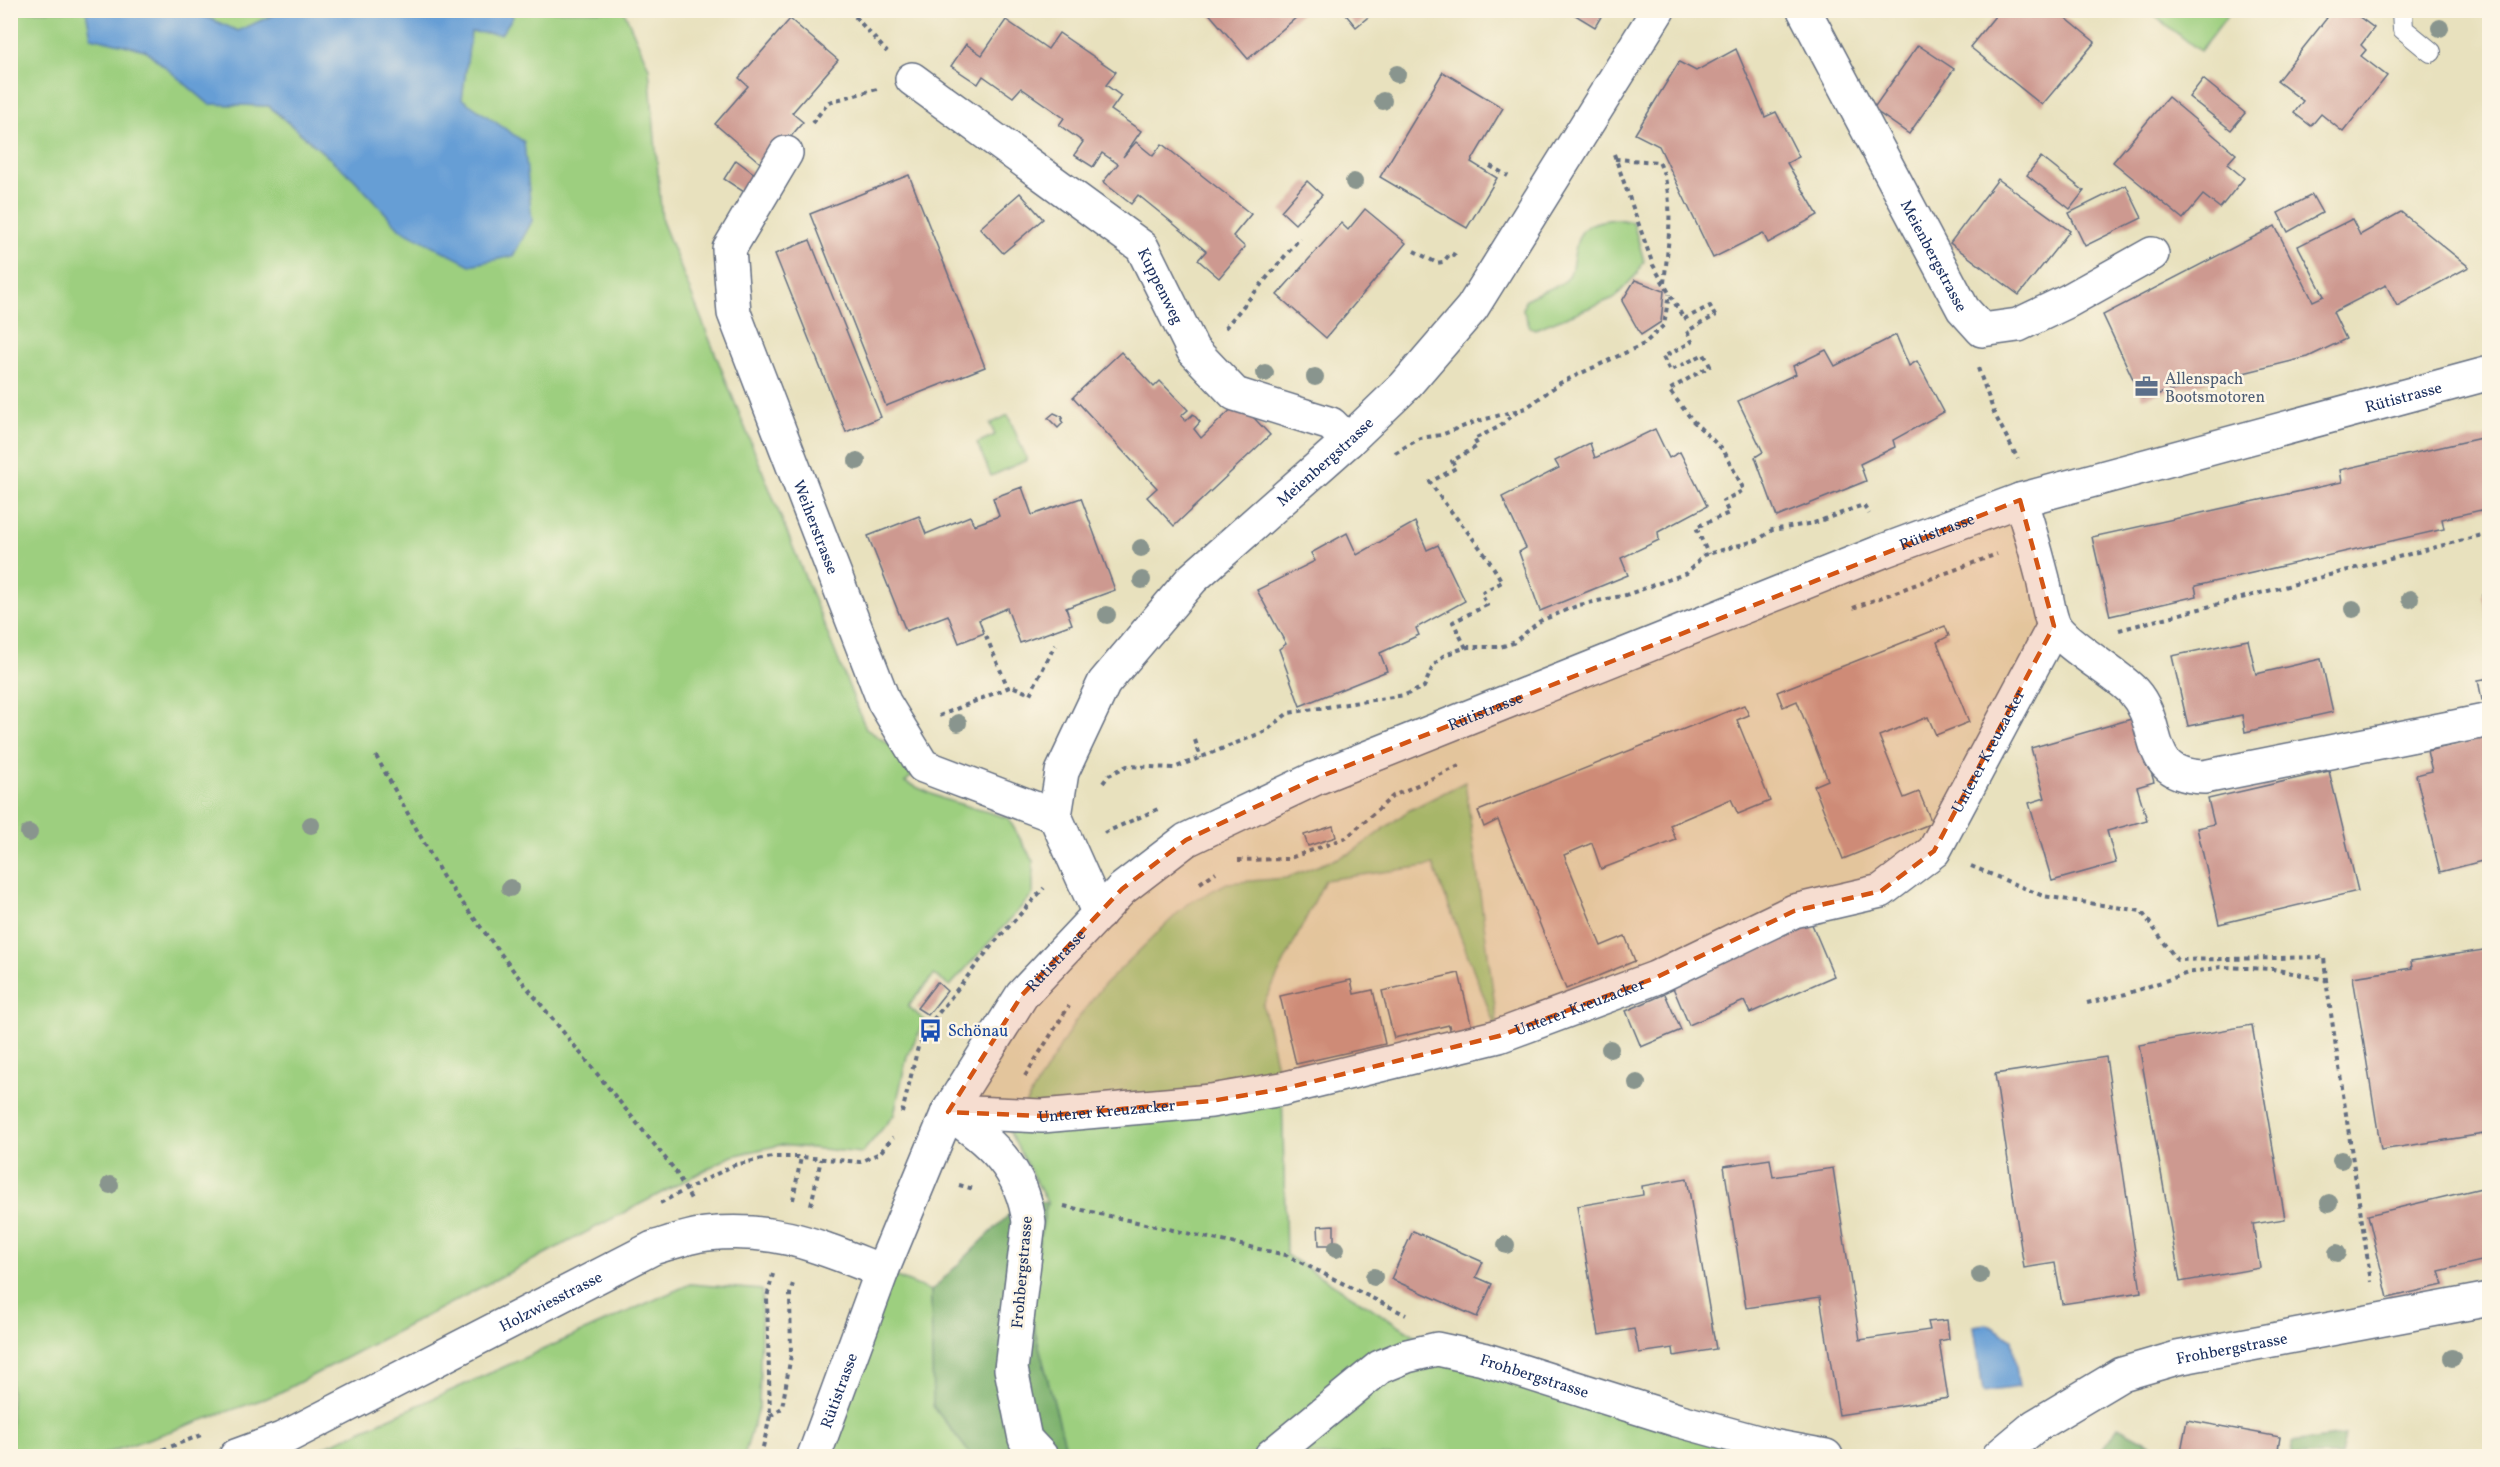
<svg xmlns="http://www.w3.org/2000/svg" width="2500" height="1467" font-family="Vollkorn,serif">
<style>
.green{fill:#9dcf7f;stroke:#5c7f6e;stroke-width:1.5}
.forest{fill:#7eb26e;stroke:#4c7066;stroke-width:1.5}
.water{fill:#669ed5;stroke:#40669a;stroke-width:1.5}
.building{fill:#cd9990}
.lines{fill:none;stroke-linecap:round;stroke-linejoin:round}
.lane-casing{stroke:#636d80;stroke-width:22}
.street-casing{stroke:#636d80;stroke-width:36}
.secondary-casing{stroke:#636d80;stroke-width:36}
.primary-casing{stroke:#636d80;stroke-width:36}
.path{stroke:#636d80;stroke-width:4;stroke-dasharray:4.5 4.5;stroke-linecap:butt}
.lane{stroke:#fff;stroke-width:20}
.street{stroke:#fff;stroke-width:33}
.secondary{stroke:#fff;stroke-width:33}
.primary{stroke:#fff;stroke-width:33}
.tree{fill:#89958e}
.marked{fill:#d45514;fill-opacity:0.2;stroke:#d45514;stroke-width:4.5;stroke-dasharray:12 8;stroke-linejoin:round}
.labels{text-anchor:middle;stroke-width:5;stroke-linejoin:round;paint-order:stroke}
.street-label{font-size:16px;fill:#1b2f5e;stroke:#fcf5e5}
.service-label{font-size:16px;fill:#4e5e75;stroke:#fcf5e5;text-anchor:start}
.transit-label{font-size:16px;fill:#164399;stroke:#fcf5e5;text-anchor:start}
</style>
<rect width="100%" height="100%" fill="#fcf5e5"/>
<filter id="ink" filterUnits="userSpaceOnUse"><feTurbulence type="fractalNoise" baseFrequency=".0167" numOctaves="2"/><feDisplacementMap in="SourceGraphic" scale="12" xChannelSelector="R" yChannelSelector="G"/><feConvolveMatrix kernelMatrix="1 2 1 2 8 2 1 2 1" color-interpolation-filters="sRGB"/></filter>
<filter id="wash" filterUnits="userSpaceOnUse"><feTurbulence type="fractalNoise" baseFrequency=".008" numOctaves="4" result="noise"/><feDisplacementMap in="SourceGraphic" scale="24" xChannelSelector="R" yChannelSelector="G"/><feGaussianBlur stdDeviation="1.35" result="paint"/><feColorMatrix in="noise" values="0 0 0 0 0 0 0 0 0 0 0 0 0 0 0 0 0 1.4 0 .05"/><feComposite in="paint" operator="in"/></filter>
<g filter="url(#wash)">
<rect width="100%" height="100%" fill="#e8e1be"/>
<g class="green">
<path d="M 10,11 L 86,11 L 92,37 L 145,50 L 209,104 L 268,106 L 354,179 L 400,229 L 524,142 L 462,99 L 471,31 L 513,17 L 509,11 L 624,11 L 649,68 L 662,221 L 866,729 L 923,766 L 905,782 L 943,799 L 1008,818 L 1033,861 L 1033,894 L 950,986 L 934,975 L 908,1006 L 925,1021 L 907,1056 L 894,1115 L 862,1153 L 780,1145 L 732,1156 L 275,1395 L 99,1456 L 11,1456 Z"/>
<path d="M 192,11 L 282,11 L 238,31 Z"/>
<path d="M 2148,11 L 2231,11 L 2200,51 Z"/>
<path d="M 1616,219 L 1633,222 L 1644,261 L 1637,274 L 1614,298 L 1535,329 L 1530,327 L 1523,310 L 1525,300 C 1537,291 1557,289 1567,279 C 1571,275 1572,267 1573,262 C 1578,230 1582,222 1616,219 Z"/>
<path d="M 1008,415 L 1027,460 L 991,476 L 977,443 L 995,435 L 990,424 Z"/>
<path d="M 1465,782 L 1499,1036 L 1433,865 L 1325,880 L 1263,1005 L 1282,1089 L 1286,1255 L 1437,1349 L 1757,1456 L 1068,1456 L 1027,1301 L 1047,1202 L 1009,1131 L 1075,1022 L 1103,986 L 1187,904 L 1227,883 L 1286,878 L 1351,853 L 1408,811 Z"/>
<path d="M 882,1271 L 931,1291 L 933,1406 L 972,1456 L 814,1456 Z"/>
<path d="M 690,1284 L 762,1290 L 759,1406 L 744,1456 L 304,1456 Z"/>
</g>
<g class="forest">
<path d="M 1026,1198 L 1047,1203 L 1027,1301 L 1068,1456 L 972,1456 L 933,1406 L 931,1291 Z"/>
<path d="M 2118,1427 L 2163,1451 L 2164,1456 L 2097,1456 Z"/>
<path d="M 2345,1435 L 2341,1456 L 2291,1456 L 2292,1442 Z"/>
</g>
<g class="water">
<path d="M 86,11 L 192,11 L 238,31 L 282,11 L 509,11 L 513,17 L 501,34 L 471,32 L 462,99 L 524,142 L 532,221 L 513,256 L 470,265 L 400,229 L 354,179 L 269,106 L 209,104 L 145,50 L 91,37 Z"/>
<path d="M 1987,1324 L 2012,1339 L 2019,1387 L 1983,1392 L 1974,1326 Z"/>
</g>
<g id="blocks">
<g class="building">
<path d="M 1206,10 L 1305,10 L 1248,59 Z"/>
<path d="M 1342,10 L 1371,10 L 1373,13 L 1356,27 Z"/>
<path d="M 1567,10 L 1605,10 L 1595,27 Z"/>
<path d="M 2000,10 L 2056,10 L 2095,42 L 2042,105 L 1970,47 Z"/>
<path d="M 2316,10 L 2350,10 L 2374,28 L 2361,45 L 2366,50 L 2361,56 L 2387,76 L 2343,132 L 2321,114 L 2311,126 L 2294,113 L 2303,101 L 2277,81 L 2327,18 Z"/>
<path d="M 790,19 L 838,60 L 792,113 L 803,122 L 765,167 L 715,124 L 748,86 L 739,78 Z"/>
<path d="M 1006,20 L 1048,49 L 1059,33 L 1116,72 L 1106,85 L 1121,96 L 1111,110 L 1141,131 L 1123,157 L 1136,142 L 1153,156 L 1162,144 L 1251,214 L 1233,236 L 1245,247 L 1219,278 L 1198,260 L 1206,251 L 1169,220 L 1138,195 L 1131,204 L 1103,182 L 1118,164 L 1102,153 L 1093,167 L 1074,155 L 1083,142 L 1059,125 L 1064,118 L 1021,88 L 1013,97 L 983,76 L 978,84 L 951,66 L 966,44 L 982,55 Z"/>
<path d="M 1918,45 L 1954,69 L 1909,134 L 1873,109 Z"/>
<path d="M 1736,49 L 1765,117 L 1776,112 L 1799,157 L 1787,163 L 1818,215 L 1768,243 L 1763,233 L 1713,258 L 1659,146 L 1635,134 L 1679,62 L 1696,71 Z"/>
<path d="M 1443,72 L 1503,108 L 1471,162 L 1497,178 L 1467,228 L 1380,177 Z"/>
<path d="M 2203,79 L 2245,113 L 2231,130 L 2189,97 Z"/>
<path d="M 2168,97 L 2236,154 L 2227,164 L 2244,178 L 2220,208 L 2203,195 L 2183,219 L 2113,162 Z"/>
<path d="M 2041,157 L 2084,191 L 2070,209 L 2027,175 Z"/>
<path d="M 736,160 L 756,175 L 744,192 L 724,179 Z"/>
<path d="M 909,175 L 985,367 L 886,406 L 810,214 Z"/>
<path d="M 1998,179 L 2070,231 L 2019,295 L 1950,243 Z"/>
<path d="M 1307,181 L 1322,195 L 1295,224 L 1281,211 Z"/>
<path d="M 2126,185 L 2142,218 L 2085,246 L 2069,213 Z"/>
<path d="M 1020,193 L 1043,219 L 1003,253 L 980,228 Z"/>
<path d="M 2312,195 L 2322,213 L 2288,232 L 2278,213 Z"/>
<path d="M 1365,209 L 1406,243 L 1326,338 L 1277,295 L 1341,223 L 1348,230 Z"/>
<path d="M 2401,212 L 2469,267 L 2397,306 L 2386,285 L 2333,312 L 2346,339 L 2308,357 L 2142,398 L 2103,315 L 2275,226 L 2313,301 L 2324,296 L 2298,246 L 2352,219 L 2360,235 Z"/>
<path d="M 810,240 L 881,417 L 846,432 L 775,254 Z"/>
<path d="M 1635,280 L 1664,291 L 1661,322 L 1641,335 L 1622,301 Z"/>
<path d="M 1896,335 L 1909,366 L 1917,361 L 1944,412 L 1893,440 L 1895,447 L 1860,464 L 1866,481 L 1777,517 L 1755,457 L 1763,452 L 1738,401 L 1796,374 L 1793,366 L 1826,350 L 1835,366 Z"/>
<path d="M 1121,352 L 1154,387 L 1160,381 L 1188,410 L 1181,416 L 1186,421 L 1193,414 L 1200,422 L 1194,429 L 1201,438 L 1239,402 L 1270,435 L 1174,526 L 1147,497 L 1157,488 L 1073,397 Z"/>
<path d="M 1054,413 L 1063,417 L 1061,420 L 1063,423 L 1058,428 L 1048,418 Z"/>
<path d="M 1655,429 L 1669,458 L 1680,452 L 1707,506 L 1658,532 L 1659,540 L 1621,558 L 1628,575 L 1540,611 L 1519,552 L 1526,548 L 1502,497 L 1559,468 L 1555,461 L 1590,443 L 1595,458 Z"/>
<path d="M 2490,436 L 2490,508 L 2442,519 L 2444,529 L 2195,586 L 2197,596 L 2110,616 L 2092,537 L 2342,482 L 2340,470 Z"/>
<path d="M 1022,487 L 1032,515 L 1081,498 L 1115,590 L 1066,608 L 1072,624 L 1020,643 L 1007,608 L 979,620 L 984,633 L 959,643 L 948,615 L 906,631 L 868,536 L 919,516 L 926,534 L 970,516 L 974,525 L 999,516 L 993,498 Z"/>
<path d="M 1415,522 L 1427,550 L 1438,545 L 1465,601 L 1416,628 L 1419,635 L 1380,653 L 1387,671 L 1300,706 L 1279,649 L 1286,644 L 1257,590 L 1315,561 L 1311,553 L 1347,533 L 1357,555 Z"/>
<path d="M 2490,594 L 2490,624 L 2489,624 L 2482,595 Z"/>
<path d="M 1945,626 L 1949,636 L 1937,642 L 1969,722 L 1936,735 L 1928,717 L 1879,736 L 1904,798 L 1919,792 L 1932,823 L 1843,859 L 1814,786 L 1828,780 L 1797,701 L 1783,707 L 1777,692 Z"/>
<path d="M 2248,640 L 2256,674 L 2321,659 L 2333,712 L 2245,732 L 2242,715 L 2188,726 L 2172,656 Z"/>
<path d="M 2490,678 L 2490,699 L 2482,700 L 2478,680 Z"/>
<path d="M 1744,705 L 1749,715 L 1737,720 L 1770,801 L 1738,814 L 1731,799 L 1670,825 L 1676,840 L 1601,869 L 1592,843 L 1564,855 L 1601,946 L 1625,936 L 1635,961 L 1566,989 L 1498,820 L 1484,827 L 1478,811 Z"/>
<path d="M 2135,718 L 2154,782 L 2137,787 L 2147,820 L 2107,831 L 2116,863 L 2052,881 L 2029,803 L 2045,798 L 2031,748 Z"/>
<path d="M 2490,736 L 2490,859 L 2440,872 L 2416,775 L 2432,771 L 2427,751 Z"/>
<path d="M 2329,771 L 2358,891 L 2219,924 L 2197,828 L 2214,824 L 2208,799 Z"/>
<path d="M 1333,826 L 1336,837 L 1308,846 L 1304,835 Z"/>
<path d="M 1811,922 L 1834,976 L 1750,1013 L 1744,1001 L 1689,1025 L 1671,983 Z"/>
<path d="M 2490,949 L 2490,1133 L 2381,1150 L 2353,977 L 2412,968 L 2411,961 Z"/>
<path d="M 1459,973 L 1473,1032 L 1452,1038 L 1449,1025 L 1394,1038 L 1382,991 Z"/>
<path d="M 1351,980 L 1354,994 L 1373,990 L 1385,1044 L 1296,1064 L 1280,996 Z"/>
<path d="M 937,982 L 947,991 L 928,1015 L 917,1008 Z"/>
<path d="M 1665,994 L 1681,1030 L 1641,1047 L 1626,1011 Z"/>
<path d="M 2252,1025 L 2285,1219 L 2253,1224 L 2260,1268 L 2180,1282 L 2139,1045 Z"/>
<path d="M 2106,1057 L 2141,1292 L 2062,1304 L 2055,1263 L 2024,1268 L 1995,1074 Z"/>
<path d="M 1770,1159 L 1773,1177 L 1833,1168 L 1860,1340 L 1930,1330 L 1928,1322 L 1947,1320 L 1949,1339 L 1939,1341 L 1948,1398 L 1839,1415 L 1820,1297 L 1746,1308 L 1724,1166 Z"/>
<path d="M 1687,1178 L 1716,1349 L 1674,1356 L 1673,1348 L 1639,1353 L 1634,1329 L 1599,1335 L 1577,1206 L 1643,1195 L 1642,1186 Z"/>
<path d="M 2490,1186 L 2490,1259 L 2439,1271 L 2443,1285 L 2388,1298 L 2368,1215 Z"/>
<path d="M 1334,1225 L 1334,1245 L 1319,1245 L 1318,1226 Z"/>
<path d="M 1413,1231 L 1483,1262 L 1476,1277 L 1492,1284 L 1477,1317 L 1391,1279 Z"/>
<path d="M 2187,1420 L 2280,1437 L 2277,1456 L 2180,1456 Z"/>
</g>
</g>
</g>
<g filter="url(#ink)">
<use href="#blocks" fill-opacity="0" stroke="#636d80" stroke-width="1.5"/>
<g class="lines">
<defs>
<path id="lane" d="M 2402,10 L 2403,29 L 2431,52"/>
<g id="street">
<path id="s1" d="M 1804,10 L 1963,309 L 1982,330 L 2018,325 L 2068,301 L 2152,254"/>
<path id="s2" d="M 912,79 L 1142,247 L 1193,350 L 1235,394 L 1331,424 L 1348,441"/>
<path id="s3" d="M 786,153 L 729,249 L 734,313 L 884,702 L 923,766 L 1055,816"/>
<path d="M 2020,500 C 2029,526 2036,552 2043,579 C 2046,593 2048,610 2053,623 C 2060,642 2118,674 2133,691 C 2165,726 2140,775 2204,777 L 2490,720"/>
<path id="s4" d="M 1099,914 L 1055,816 L 1062,772 L 1104,683 L 1192,579 L 1348,441 L 1404,387 L 1472,308 L 1658,10"/>
<path id="s5" d="M 948,1112 L 1042,1116 L 1211,1101 L 1282,1089 L 1499,1036 L 1655,978 L 1794,911 L 1881,891 L 1934,851 L 2054,626"/>
<path d="M 948,1112 C 990,1142 1022,1167 1029,1222 L 1011,1369 L 1025,1439 L 1041,1456"/>
<path id="s6" d="M 1271,1456 L 1380,1367 L 1407,1356 L 1437,1349 L 1483,1359 L 1677,1420 L 1772,1446 L 1826,1456"/>
<path id="s7" d="M 1999,1456 L 2035,1426 L 2122,1374 L 2177,1358 L 2490,1299"/>
</g>
<g id="secondary">
<path id="s8" d="M 236,1456 L 282,1439 L 653,1248 C 670,1243 689,1236 707,1234 C 779,1227 817,1246 882,1271"/>
</g>
<g id="primary">
<path id="s9" d="M 814,1456 L 882,1271 L 948,1112 L 1022,995 L 1122,889 L 1186,840 L 1314,779 L 1883,551 L 2020,500 L 2490,373"/>
</g>
</defs>
<use href="#lane" class="lane-casing"/>
<use href="#street" class="street-casing"/>
<use href="#secondary" class="secondary-casing"/>
<use href="#primary" class="primary-casing"/>
<g class="path">
<path d="M 849,10 L 887,52"/>
<path d="M 812,123 L 829,102 L 877,89"/>
<path d="M 1614,154 L 1653,265 L 1684,319 L 1710,306 L 1715,316 L 1687,331 L 1692,342 L 1663,357 L 1670,371 L 1704,354 L 1710,366 L 1669,390 L 1693,421 L 1724,451 L 1744,490 L 1723,501 L 1729,513 L 1696,527 L 1708,554"/>
<path d="M 1615,159 L 1659,162 C 1676,197 1668,246 1664,283"/>
<path d="M 1490,166 L 1508,176"/>
<path d="M 1414,251 L 1437,263 L 1443,262 L 1451,253 L 1459,258"/>
<path d="M 1225,328 L 1300,238"/>
<path d="M 1978,368 L 1995,415 L 2018,459"/>
<path d="M 1395,453 L 1420,438 L 1441,435 L 1475,422 L 1526,408 L 1560,383 L 1644,344 L 1664,325 L 1669,294"/>
<path d="M 1853,608 L 1997,554"/>
<path d="M 2119,630 L 2490,533"/>
<path d="M 986,636 L 1008,688"/>
<path d="M 1466,648 L 1453,622 L 1487,605 L 1481,593 L 1502,582 C 1481,543 1453,518 1430,482 L 1456,468 L 1452,461 L 1478,446 L 1474,439 L 1497,428 L 1517,412"/>
<path d="M 939,716 L 1012,686 L 1030,694 L 1055,645"/>
<path d="M 1195,740 L 1201,758"/>
<path d="M 376,756 L 443,877 L 513,970 L 674,1169 L 691,1199"/>
<path d="M 1103,783 L 1109,775 L 1127,766 L 1174,768 L 1266,731 L 1288,713 L 1405,695 L 1424,687 L 1433,666 L 1443,656 L 1458,650 L 1468,647 L 1500,647 L 1513,643 L 1540,621 L 1579,605 L 1626,595 L 1687,573 L 1704,555 L 1758,540 L 1772,530 L 1814,523 L 1863,505 L 1869,514"/>
<path d="M 1104,833 L 1158,809"/>
<path d="M 1238,860 L 1287,859 L 1346,838 L 1393,796 L 1459,766"/>
<path d="M 1971,866 L 2043,896 L 2141,911 L 2177,960 L 2324,957 L 2326,980"/>
<path d="M 1200,883 L 1216,872"/>
<path d="M 2087,1003 L 2126,994 L 2188,973 L 2221,967 L 2273,969 L 2326,980 L 2371,1282"/>
<path d="M 1025,1076 L 1069,1006"/>
<path d="M 902,1113 L 918,1047 L 933,1020 L 993,944 L 1044,888"/>
<path d="M 959,1185 L 974,1189"/>
<path d="M 793,1200 L 801,1157"/>
<path d="M 660,1203 L 734,1165 L 772,1157 L 801,1157 L 860,1162 L 880,1153 L 893,1137"/>
<path d="M 811,1205 L 821,1159"/>
<path d="M 1064,1206 L 1286,1255 L 1406,1315"/>
<path d="M 770,1416 L 782,1408 L 791,1355 L 790,1294 L 794,1280"/>
<path d="M 146,1456 L 204,1434"/>
<path d="M 761,1456 L 770,1416 L 767,1297 L 773,1274"/>
</g>
<use href="#lane" class="lane"/>
<use href="#street" class="street"/>
<use href="#secondary" class="secondary"/>
<use href="#primary" class="primary"/>
</g>
<g class="tree">
<circle cx="2440" cy="28" r="9"/>
<circle cx="1397" cy="74" r="9"/>
<circle cx="1383" cy="101" r="9"/>
<circle cx="1354" cy="182" r="9"/>
<circle cx="1265" cy="373" r="9"/>
<circle cx="1315" cy="377" r="9"/>
<circle cx="857" cy="461" r="9"/>
<circle cx="1141" cy="548" r="9"/>
<circle cx="1142" cy="580" r="9"/>
<circle cx="2410" cy="599" r="9"/>
<circle cx="2353" cy="609" r="9"/>
<circle cx="1107" cy="615" r="9"/>
<circle cx="958" cy="723" r="9"/>
<circle cx="311" cy="825" r="9"/>
<circle cx="29" cy="833" r="9"/>
<circle cx="510" cy="888" r="9"/>
<circle cx="1610" cy="1049" r="9"/>
<circle cx="1637" cy="1083" r="9"/>
<circle cx="2341" cy="1160" r="9"/>
<circle cx="110" cy="1185" r="9"/>
<circle cx="2329" cy="1203" r="9"/>
<circle cx="1506" cy="1245" r="9"/>
<circle cx="1336" cy="1249" r="9"/>
<circle cx="2337" cy="1253" r="9"/>
<circle cx="1980" cy="1275" r="9"/>
<circle cx="1374" cy="1277" r="9"/>
<circle cx="2452" cy="1358" r="9"/>
</g>
</g>
<path class="marked" d="M 2020,500 L 2054,626 L 1934,851 L 1881,891 L 1794,911 L 1655,978 L 1499,1036 L 1282,1089 L 1211,1101 L 1042,1116 L 948,1112 L 1022,995 L 1122,889 L 1186,840 L 1314,779 Z"/>
<defs>
<symbol id="office-bare" viewBox="-9 -9 18 18"><path d="M-6-3h4V-5.5h4V-3h4V5H-6ZM-1-4.5V-3h2v-1.5ZM-6 0V1H6V0Z" fill="#5c6f8a" stroke="#fcf5e5" stroke-width="2.5" paint-order="stroke"/></symbol>
<symbol id="bus-bare" viewBox="-9 -9 18 18"><path d="M-5-6H5V4H4V6H2V4H-2V6H-4V4H-5ZM-3.5-4V0h7V-4ZM-3.5 1.2v1.5H-2V1.2ZM2 1.2v1.5H3.5V1.2Z" fill="#1a4fb4" stroke="#fcf5e5" stroke-width="2.5" paint-order="stroke"/></symbol>
</defs>
<g fill-rule="evenodd">
<use href="#office-bare" x="2130" y="370" width="33" height="33"/>
<use href="#bus-bare" x="914" y="1014" width="33" height="33"/>
</g>
<g class="labels">
<g class="street-label">
<text dy="6" stroke="none"><textPath href="#s1" startOffset="278">Meienbergstrasse</textPath></text>
<text dy="6" stroke="none"><textPath href="#s2" startOffset="328">Kuppenweg</textPath></text>
<text dy="6" stroke="none"><textPath href="#s9" startOffset="2032">Rütistrasse</textPath></text>
<text dy="6" stroke="none"><textPath href="#s4" startOffset="564">Meienbergstrasse</textPath></text>
<text dy="6" stroke="none"><textPath href="#s3" startOffset="405">Weiherstrasse</textPath></text>
<text dy="6" stroke="none"><textPath href="#s9" startOffset="1546">Rütistrasse</textPath></text>
<text dy="6" stroke="none"><textPath href="#s9" startOffset="1060">Rütistrasse</textPath></text>
<text dy="6" stroke="none"><textPath href="#s5" startOffset="1149">Unterer Kreuzacker</textPath></text>
<text dy="6" stroke="none"><textPath href="#s9" startOffset="556">Rütistrasse</textPath></text>
<text dy="6" stroke="none"><textPath href="#s5" startOffset="645">Unterer Kreuzacker</textPath></text>
<text dy="6" stroke="none"><textPath href="#s5" startOffset="159">Unterer Kreuzacker</textPath></text>
<text transform="translate(1021 1272) rotate(-85)" y="6">Frohbergstrasse</text>
<text dy="6" stroke="none"><textPath href="#s8" startOffset="351">Holzwiesstrasse</textPath></text>
<text dy="6" stroke="none"><textPath href="#s7" startOffset="261">Frohbergstrasse</textPath></text>
<text dy="6" stroke="none"><textPath href="#s6" startOffset="302">Frohbergstrasse</textPath></text>
<text dy="6" stroke="none"><textPath href="#s9" startOffset="70">Rütistrasse</textPath></text>
</g>
<g class="service-label">
<text x="2165" y="384">Allenspach<tspan x="2165" dy="18">Bootsmotoren</tspan></text>
</g>
<g class="transit-label">
<text x="948" y="1036">Schönau</text>
</g>
</g>
<rect width="2500" height="1467" fill="none" stroke="#fcf5e5" stroke-width="36"/>
</svg>
